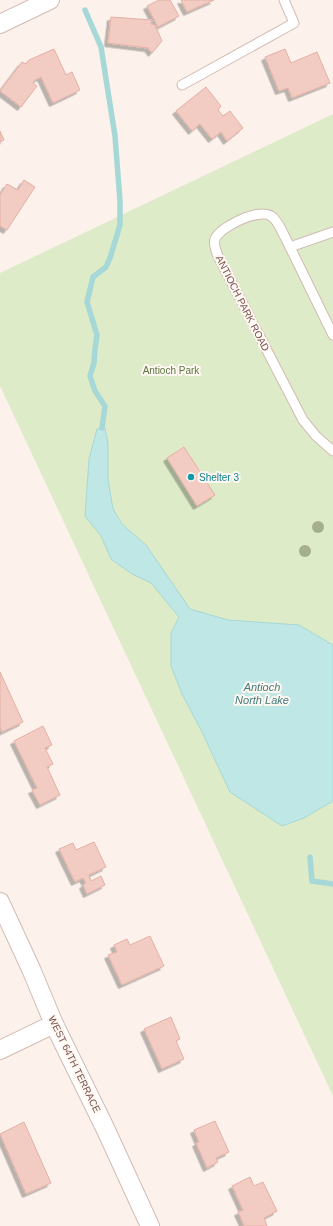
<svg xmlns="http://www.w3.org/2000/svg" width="333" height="1226" font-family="Arial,sans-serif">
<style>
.green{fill:#ddebc9}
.water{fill:#bfe7e5;stroke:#a5d8d6}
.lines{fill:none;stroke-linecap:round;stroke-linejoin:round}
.stream{stroke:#a5d8d6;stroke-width:5.5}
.building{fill:#f2ccc3;stroke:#e4afa4;filter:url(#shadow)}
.lane-casing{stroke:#d2bbb3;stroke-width:11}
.street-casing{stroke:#d2bbb3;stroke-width:20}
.lane{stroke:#fff;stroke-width:9}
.street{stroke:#fff;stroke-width:18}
.tree{fill:#a5af8e}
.culture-dot{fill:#0f9aa8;stroke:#fff7f2;stroke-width:1.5}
.labels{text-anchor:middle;stroke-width:4;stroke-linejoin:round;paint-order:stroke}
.street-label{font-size:10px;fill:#78544e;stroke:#fff7f2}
.park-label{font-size:10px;fill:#5d7842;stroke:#fff7f2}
.culture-label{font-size:10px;fill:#0d838f;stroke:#fff7f2;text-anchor:start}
.water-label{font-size:11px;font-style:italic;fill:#417c7b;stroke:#fff7f2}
</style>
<defs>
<filter id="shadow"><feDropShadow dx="-3.5" dy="3.5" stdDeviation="0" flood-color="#0004"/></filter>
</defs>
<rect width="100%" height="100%" fill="#fcf2eb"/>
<path class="green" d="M 333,114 L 333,1096 L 0,386 L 0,273 Z"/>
<path class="water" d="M 105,428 L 108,444 L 108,480 L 113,509 L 122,524 L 146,545 L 190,609 L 228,620 L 299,625 L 333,645 L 333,801 L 304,818 L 282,826 L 230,792 L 202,732 L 182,694 L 171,666 L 171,633 L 179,617 L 151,583 L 132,574 L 111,559 L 101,536 L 85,516 L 89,459 L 97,429 Z"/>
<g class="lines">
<g class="stream">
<path d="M 85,10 L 101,47 L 115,136 L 120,201 L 120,225 L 110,258 L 106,267 L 93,277 L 87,302 L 97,335 L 95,349 L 94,363 L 90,376 L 95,391 L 105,406 L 102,428"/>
<path d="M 310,857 L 312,881 L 333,884"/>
</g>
</g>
<g class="building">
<path d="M 159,0 L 170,0 L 179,16 L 158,27 L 147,6 Z"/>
<path d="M 181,0 L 214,0 L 187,12 Z"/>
<path d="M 111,17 L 152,20 L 151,24 L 155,25 L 162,41 L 152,53 L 148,48 L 108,43 Z"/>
<path d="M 54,49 L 66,75 L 72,72 L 80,90 L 53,103 L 41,77 L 35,80 L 33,83 L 37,86 L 21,107 L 0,91 L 22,62 L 26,64 L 29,60 Z"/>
<path d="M 285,49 L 291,63 L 317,52 L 330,83 L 292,98 L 288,88 L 279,91 L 265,57 Z"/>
<path d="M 206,87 L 221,106 L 218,110 L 223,116 L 230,111 L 243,128 L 227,141 L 221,132 L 212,139 L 200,124 L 192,131 L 176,111 Z"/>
<path d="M 0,131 L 4,140 L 0,142 Z"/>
<path d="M 24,180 L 35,187 L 7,230 L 0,226 L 0,195 L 7,184 L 18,190 Z"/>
<path d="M 184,447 L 215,495 L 197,506 L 167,458 Z"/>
<path d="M 0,672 L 23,722 L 2,732 L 0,727 Z"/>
<path d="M 43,726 L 52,745 L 45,748 L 53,764 L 47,767 L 60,795 L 40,805 L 32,790 L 37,788 L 14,741 Z"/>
<path d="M 94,842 L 106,867 L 89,875 L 91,881 L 101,876 L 105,885 L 87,894 L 83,885 L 86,883 L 83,878 L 75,882 L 59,849 L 73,843 L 76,850 Z"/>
<path d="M 150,936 L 164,966 L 122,985 L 108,955 L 117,952 L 114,945 L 127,939 L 130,945 Z"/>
<path d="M 171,1017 L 180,1039 L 176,1041 L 184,1059 L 162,1069 L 144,1029 Z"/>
<path d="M 215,1121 L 229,1152 L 216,1158 L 218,1162 L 207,1168 L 196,1143 L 199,1142 L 194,1130 Z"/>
<path d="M 24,1122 L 51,1183 L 26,1194 L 0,1134 Z"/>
<path d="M 250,1177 L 254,1186 L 263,1182 L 277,1211 L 264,1218 L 267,1226 L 242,1226 L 244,1225 L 238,1212 L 243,1210 L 232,1186 Z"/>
</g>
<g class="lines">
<defs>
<g id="lane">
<path d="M 182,85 L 294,23 L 284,0"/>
<path d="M 290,247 L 333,232"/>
<path d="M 333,335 C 317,303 302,271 286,239 C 282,232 278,220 271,216 C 258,208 220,227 215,239 C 213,244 216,249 217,254 L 303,420 L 316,436 L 333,451"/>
</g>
<g id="street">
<path d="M 0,24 L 50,0"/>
<path d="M 0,902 L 31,969 L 54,1024 L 105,1128 L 150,1226"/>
<path d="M 0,1050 L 54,1024"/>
</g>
</defs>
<use href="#lane" class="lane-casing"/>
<use href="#street" class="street-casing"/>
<use href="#lane" class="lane"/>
<use href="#street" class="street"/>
</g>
<g class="tree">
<circle cx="318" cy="527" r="6"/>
<circle cx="305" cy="551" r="6"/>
</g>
<circle class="culture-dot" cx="191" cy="477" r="4"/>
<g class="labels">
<g class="street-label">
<text transform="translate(243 303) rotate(63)" y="4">ANTIOCH PARK ROAD</text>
<text transform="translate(75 1064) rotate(64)" y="4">WEST 64TH TERRACE</text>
</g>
<g class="park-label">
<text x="171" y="374">Antioch Park</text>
</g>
<g class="culture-label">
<text x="199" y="481">Shelter 3</text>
</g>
<g class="water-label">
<text x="262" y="691">Antioch<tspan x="262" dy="13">North Lake</tspan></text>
</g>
</g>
</svg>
